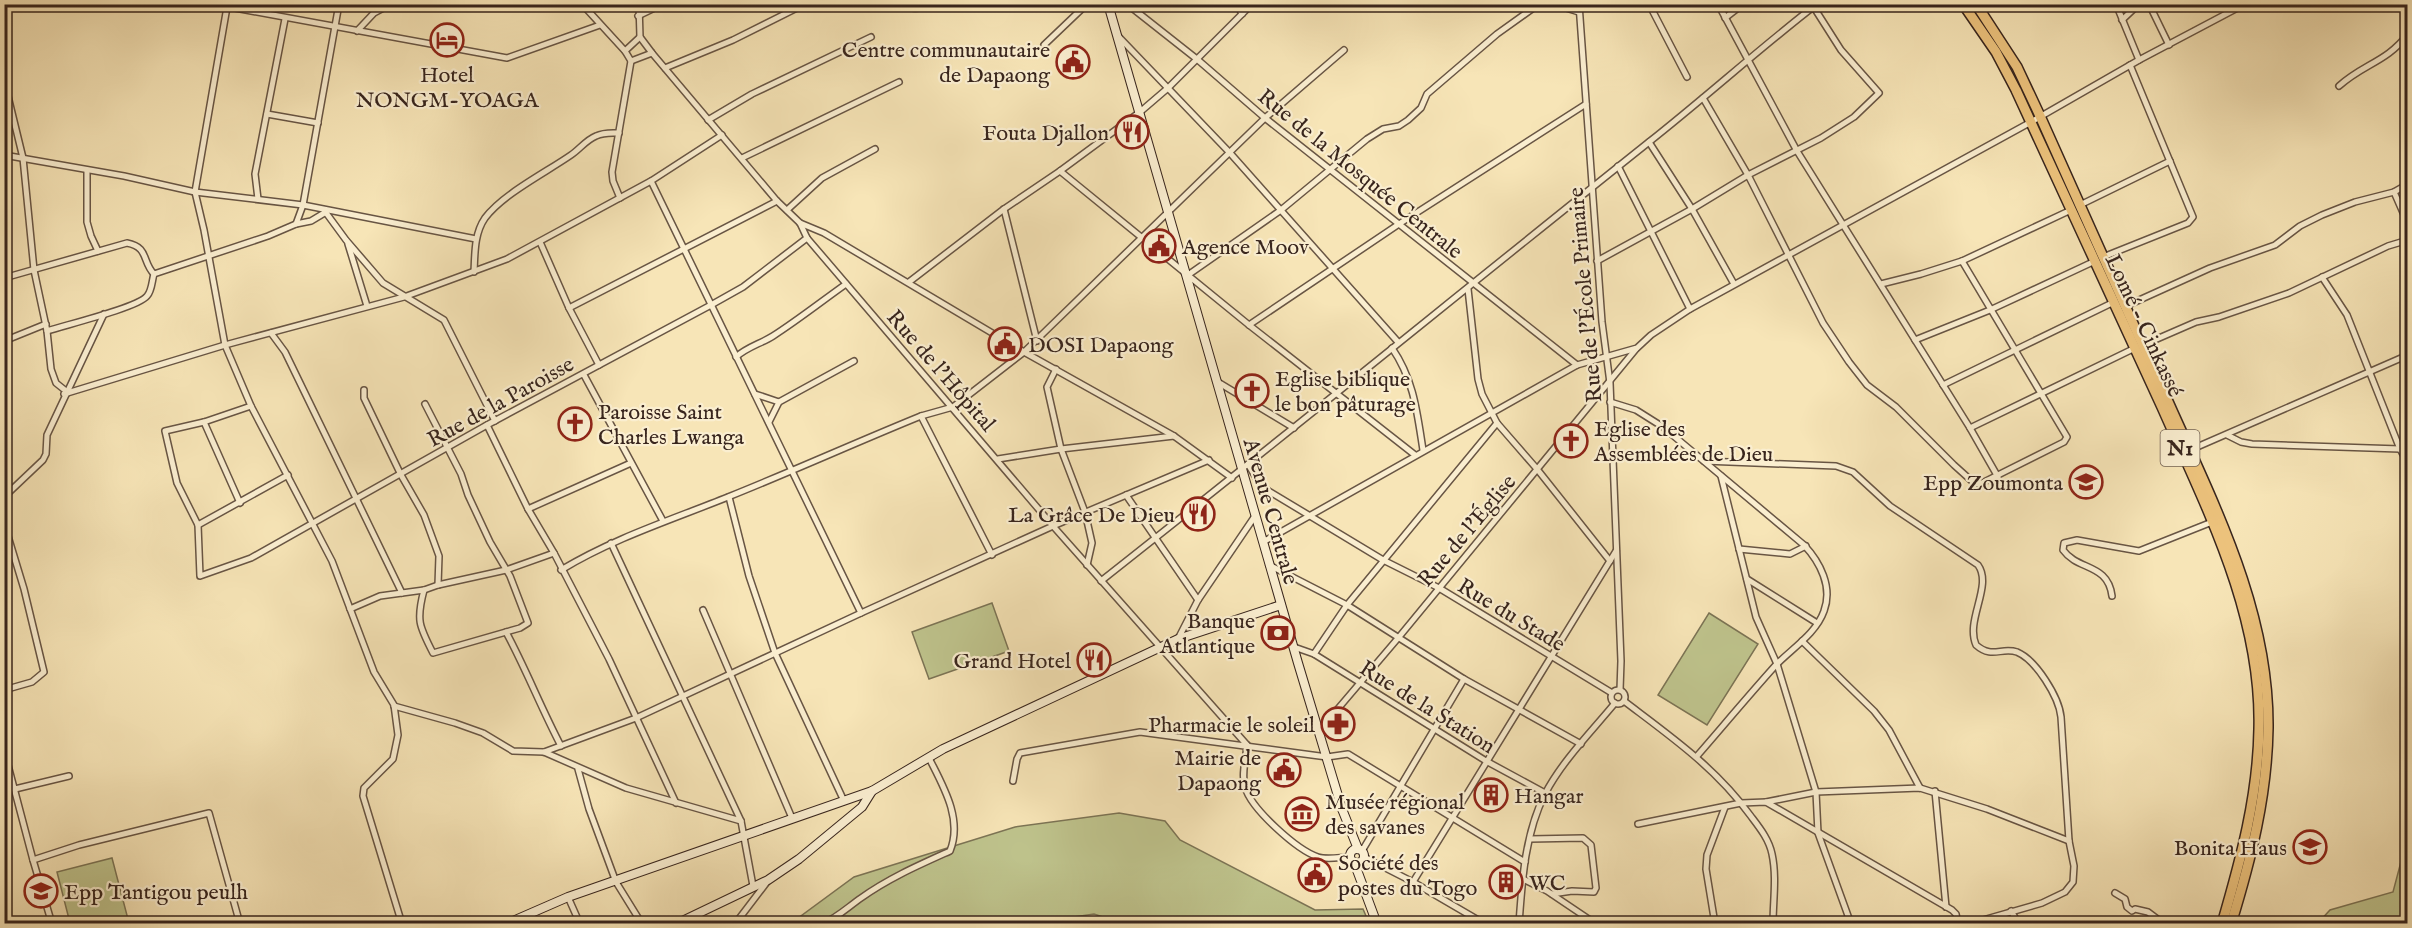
<svg xmlns="http://www.w3.org/2000/svg" width="2412" height="928" font-family="'IM FELL English',serif">
<style>
.green{fill:#bfc48d;stroke:#7c7455;stroke-width:1.5}
.lines{fill:none;stroke-linecap:round;stroke-linejoin:round}
.street-casing{stroke:#685544;stroke-width:8}
.secondary-casing{stroke:#38251d;stroke-width:10}
.highway-casing{stroke:#38251d;stroke-width:12}
.street{stroke:#faeed0;stroke-width:5}
.secondary{stroke:#faeed0;stroke-width:8}
.highway{stroke:#ecc27c;stroke-width:9}
.labels{text-anchor:middle;stroke-width:4.5;stroke-linejoin:round;paint-order:stroke}
.shield{fill:#faeed0;stroke:#726153;stroke-width:1.5}
.shield-label{font-size:21px;font-weight:bold;fill:#38251d}
.poi-label{font-size:22px;fill:#38251d;stroke:#faeed0;text-anchor:start}
.street-label{font-size:22px;fill:#38251d;stroke:#faeed0}
</style>
<rect width="100%" height="100%" fill="#f7e5b7"/>
<filter id="stains"><feTurbulence type="fractalNoise" baseFrequency=".00333" numOctaves="4"/><feColorMatrix values="0 0 0 0 .2 0 0 0 0 .09 0 0 0 0 .02 0 0 0 .5 -.17"/></filter>
<radialGradient id="worn" r=".72"><stop offset=".6" stop-color="#630" stop-opacity="0"/><stop offset="1" stop-color="#630" stop-opacity=".3"/></radialGradient>
<g class="green">
<path d="M 992,603 L 1009,651 L 929,679 L 912,632 Z"/>
<path d="M 1709,613 L 1758,644 L 1707,725 L 1658,695 Z"/>
<path d="M 1119,813 L 1165,821 L 1180,840 L 1315,910 L 1363,909 L 1369,923 L 1124,924 L 1094,914 L 1027,924 L 790,924 L 854,877 L 1015,827 Z"/>
<path d="M 2407,839 L 2407,923 L 2318,923 L 2330,910 L 2393,892 Z"/>
<path d="M 112,858 L 129,923 L 70,923 L 57,872 Z"/>
</g>
<g class="lines">
<defs>
<g id="street">
<path d="M 213,4 L 507,58 L 600,25"/>
<path d="M 582,4 L 625,51 L 631,61 L 612,172 L 613,181 L 620,198"/>
<path d="M 639,4 L 640,37 L 652,53 L 777,201 L 800,223 L 807,238 L 1053,526 L 1247,745"/>
<path d="M 890,4 C 902,7 922,12 932,4"/>
<path d="M 1127,4 L 1198,60 L 1265,118 L 1577,365"/>
<path d="M 1237,4 L 1242,14"/>
<path d="M 1553,4 L 1579,12"/>
<path d="M 1579,4 L 1602,322 L 1610,383 L 1621,661 L 1620,690"/>
<path d="M 1649,4 L 1687,77"/>
<path d="M 1718,4 L 1797,151 L 1970,428 L 1998,477"/>
<path d="M 2116,4 L 2139,60"/>
<path d="M 2149,4 L 2169,45"/>
<path d="M 2407,4 L 2408,5"/>
<path d="M 227,7 L 195,192 L 204,230 L 225,345 L 251,406 L 332,561 L 374,672 L 394,705 L 398,735 L 393,759 L 364,788 L 363,796 L 402,924"/>
<path d="M 638,16 L 663,4"/>
<path d="M 1725,18 L 1743,4"/>
<path d="M 2122,20 L 2139,4"/>
<path d="M 357,31 L 374,13 L 391,4"/>
<path d="M 1118,36 L 1230,153 L 1398,342"/>
<path d="M 1044,45 L 1087,4"/>
<path d="M 625,51 L 640,37"/>
<path d="M 631,61 L 652,53"/>
<path d="M 665,68 L 733,40 L 805,4"/>
<path d="M 4,77 L 4,88"/>
<path d="M 2339,86 C 2363,64 2387,62 2408,34"/>
<path d="M 6,88 L 23,158 L 34,270 L 47,331 L 51,369 L 56,383 L 66,391"/>
<path d="M 1703,98 L 1748,175 L 1823,323 L 1849,362 L 1867,385 L 1896,407 L 1954,465 L 1974,483 L 1980,484 L 2064,442 L 2067,437 L 1962,261"/>
<path d="M 267,114 L 318,123"/>
<path d="M 708,120 L 752,94 L 871,37"/>
<path d="M 1649,142 L 1692,209 L 1734,284"/>
<path d="M 4,155 L 124,176 L 195,192 L 303,205 L 476,239"/>
<path d="M 742,158 L 899,82"/>
<path d="M 1618,166 L 1690,309"/>
<path d="M 87,170 L 87,222 L 91,236 L 98,251"/>
<path d="M 1060,171 L 1249,325 L 1415,455"/>
<path d="M 651,181 L 861,613"/>
<path d="M 2394,192 L 2408,224"/>
<path d="M 258,199 L 255,174 L 285,19"/>
<path d="M 2080,205 L 2170,161"/>
<path d="M 1004,209 L 1037,341"/>
<path d="M 324,210 L 346,240 L 383,283 L 444,320 L 495,421"/>
<path d="M 787,210 L 822,178 L 875,149"/>
<path d="M 800,223 L 824,233 L 1024,352 L 1174,436 L 1232,478"/>
<path d="M 296,224 L 311,221 L 326,212"/>
<path d="M 540,242 L 569,308 L 599,365"/>
<path d="M 348,244 L 367,306"/>
<path d="M 2103,257 L 2188,223 L 2193,217 L 2130,65"/>
<path d="M 1597,261 L 1692,209 L 1748,175 L 1821,138 L 1854,117 L 1879,93 L 1841,50 L 1813,6"/>
<path d="M 474,272 C 475,254 474,234 485,218 C 503,194 545,173 571,155 C 580,149 586,140 596,136 C 604,132 611,133 619,133"/>
<path d="M 1188,275 L 1281,210 L 1367,139 L 1383,129 L 1399,126 L 1408,120 L 1421,108 L 1427,94 L 1497,34 L 1539,4"/>
<path d="M 2322,277 L 2347,315 L 2400,449 L 2408,463"/>
<path d="M 4,278 L 127,243 C 149,247 142,262 154,274"/>
<path d="M 909,282 L 1004,209 L 1060,171 L 1140,112 L 1168,88 L 1252,4"/>
<path d="M 1881,284 L 1921,274 L 1962,261 L 2071,210"/>
<path d="M 1468,289 L 1478,379 L 1482,394 L 1497,423 L 1537,469 L 1610,561"/>
<path d="M 2126,306 L 2210,268 L 2275,245 L 2300,226 L 2322,215 L 2355,202 L 2394,192 L 2408,184"/>
<path d="M 569,308 L 777,201"/>
<path d="M 1249,325 L 1399,224 L 1586,104"/>
<path d="M 47,331 C 65,325 137,308 147,296 C 152,291 152,280 154,274 L 268,236 L 296,224 L 303,205 L 339,4"/>
<path d="M 271,333 L 285,352 L 402,593"/>
<path d="M 1915,340 L 1990,310 L 2095,261"/>
<path d="M 4,341 L 46,324"/>
<path d="M 2143,345 L 2196,322 L 2219,317 L 2289,293 L 2388,246 L 2408,240"/>
<path d="M 1392,348 C 1414,380 1417,412 1423,450"/>
<path d="M 736,357 C 747,347 760,344 773,336 C 798,320 822,301 846,284"/>
<path d="M 1056,369 L 1047,387 L 1061,449 L 1085,512 L 1092,543 L 1087,565"/>
<path d="M 584,375 L 663,521"/>
<path d="M 1216,381 L 1294,428"/>
<path d="M 1943,385 L 2114,302"/>
<path d="M 364,390 L 364,398 L 401,475 L 424,515 L 439,556 L 438,585"/>
<path d="M 64,394 L 225,345 L 404,297 L 507,259 L 651,181 L 722,135"/>
<path d="M 755,394 L 779,402"/>
<path d="M 1610,402 L 1636,410 L 1663,427 L 1804,545 C 1820,562 1833,587 1824,611 C 1816,634 1791,649 1775,666 C 1749,695 1723,726 1697,756"/>
<path d="M 251,406 L 204,422 L 165,431 L 177,483 L 198,525 L 200,576 L 251,558 L 487,425 L 711,305 L 743,287 L 807,238"/>
<path d="M 921,416 L 992,555"/>
<path d="M 204,422 L 240,503"/>
<path d="M 769,422 L 779,402 L 854,361"/>
<path d="M 487,425 L 528,509 L 554,553 L 609,659 L 676,803"/>
<path d="M 1970,428 L 2135,348"/>
<path d="M 2227,435 L 2241,442 L 2252,444 L 2400,449"/>
<path d="M 2190,450 L 2408,355"/>
<path d="M 998,459 L 1061,449 L 1174,436"/>
<path d="M 1704,461 L 1836,466 L 1853,472 L 1890,506 L 1978,565 C 1993,586 1965,620 1976,645 C 1992,659 2001,647 2017,652 C 2036,660 2059,697 2061,717 L 2069,841 L 2074,866 L 2073,882 L 2065,892 L 2042,903 L 1969,924"/>
<path d="M 1248,464 L 1258,481 L 1267,490 L 1383,560 L 1439,588 L 1612,693"/>
<path d="M 1721,476 L 1756,617 L 1777,664 L 1816,792 L 1818,833 L 1851,924"/>
<path d="M 1126,495 L 1198,600"/>
<path d="M 4,497 L 43,460 L 46,454 L 47,435 L 104,314"/>
<path d="M 729,497 L 749,576 L 775,653 L 844,801"/>
<path d="M 528,509 L 631,463"/>
<path d="M 4,523 L 24,589 L 44,672 L 32,682 L 4,690"/>
<path d="M 198,525 L 288,475"/>
<path d="M 1263,542 L 1577,365 L 1637,348 L 1651,335 L 1690,309 L 2031,122 L 2139,60 L 2245,4"/>
<path d="M 611,543 L 741,821 L 753,886"/>
<path d="M 1739,549 L 1790,554 L 1806,546"/>
<path d="M 1269,565 L 1347,605 L 1464,679 L 1581,744"/>
<path d="M 561,570 C 614,538 671,520 728,497 C 793,471 857,442 921,416 L 953,407 L 1024,352 L 1265,118 L 1344,50"/>
<path d="M 1747,579 L 1817,623"/>
<path d="M 1101,581 C 1285,436 1466,288 1649,142 C 1706,97 1760,48 1817,4"/>
<path d="M 424,590 C 416,620 419,626 433,653 L 520,628 L 528,623 L 510,576 L 490,542 L 468,495 L 461,474 L 425,404"/>
<path d="M 2112,596 C 2108,563 2078,571 2063,550 L 2064,543 L 2077,540 L 2139,551 L 2212,522"/>
<path d="M 350,609 L 380,596 L 424,590 L 438,585 L 506,570 L 554,553"/>
<path d="M 703,610 L 792,818"/>
<path d="M 506,632 C 526,669 541,708 561,746"/>
<path d="M 1178,639 L 1198,600 L 1255,516"/>
<path d="M 1802,641 L 1874,711 L 1889,730 L 1920,788"/>
<path d="M 1294,647 L 1314,654 L 1486,761 L 1545,793"/>
<path d="M 1314,654 L 1347,605 L 1497,423"/>
<circle cx="1618" cy="697" r="7"/>
<path d="M 1624,701 C 1670,736 1715,767 1750,815 C 1759,827 1769,839 1772,854 C 1777,877 1773,901 1773,924"/>
<path d="M 394,706 L 455,723 L 483,733 L 513,751 L 544,752 L 626,788 L 741,821"/>
<path d="M 1319,731 L 1399,637 L 1636,349"/>
<path d="M 1247,745 C 1246,759 1241,774 1245,787 C 1251,809 1297,850 1318,857 C 1327,860 1341,857 1350,857"/>
<path d="M 4,750 L 33,860 L 52,924"/>
<path d="M 544,752 L 636,718 L 861,613 L 1053,526 L 1209,460"/>
<path d="M 578,769 L 589,809 L 616,882 L 642,924"/>
<path d="M 1013,781 L 1017,759 L 1020,753 L 1140,732 L 1327,757 L 1348,754 L 1525,862"/>
<path d="M 15,789 L 69,776"/>
<path d="M 1935,791 L 1946,907"/>
<path d="M 1766,802 L 1816,792 L 1920,788 L 1987,809 L 2069,841"/>
<path d="M 1638,824 L 1741,803 L 1766,802 L 1952,910 L 1956,914 L 1958,924"/>
<path d="M 1530,839 L 1583,838 L 1591,845 L 1596,888 L 1594,892 L 1572,891 L 1552,894"/>
<path d="M 1362,851 L 1464,679"/>
<path d="M 1364,857 L 1413,882 L 1485,924"/>
<path d="M 33,860 L 79,845 L 209,813 L 240,924"/>
<path d="M 1523,879 L 1547,891 L 1596,924"/>
<path d="M 1413,882 L 1616,551"/>
<path d="M 2115,893 L 2125,899 L 2127,907 L 2132,911 L 2135,909 L 2148,912 L 2164,924"/>
<path d="M 568,897 L 580,924"/>
<path d="M 2011,911 L 2019,924"/>
<path d="M 1376,922 L 1392,920 L 1397,924"/>
<path d="M 735,924 L 767,882"/>
<path d="M 822,924 C 837,918 848,907 861,898 C 889,878 919,865 950,851 C 963,819 943,786 929,758"/>
<path d="M 1519,924 C 1522,881 1525,833 1545,794 C 1562,761 1592,731 1615,703"/>
<path d="M 1715,924 L 1706,869 L 1707,855 L 1725,807"/>
</g>
<g id="secondary">
<path d="M 1108,4 L 1298,663 L 1342,809 L 1358,849"/>
<circle cx="1357" cy="856" r="7"/>
<path d="M 1354,862 L 1377,924"/>
<path d="M 506,924 L 568,897 L 872,791 L 943,749 L 1178,639 L 1281,605"/>
<path d="M 676,924 L 768,880 L 799,859 L 862,807 L 872,791"/>
</g>
<g id="highway">
<path d="M 1963,4 L 1996,52 L 2016,90 C 2064,196 2114,301 2162,407 C 2207,509 2262,614 2259,729 C 2258,796 2241,859 2222,924"/>
<path d="M 1976,4 L 2017,67 L 2040,116 C 2083,213 2127,309 2170,406 C 2216,509 2269,612 2268,728 C 2267,796 2251,859 2231,924"/>
</g>
</defs>
<use href="#street" class="street-casing"/>
<use href="#secondary" class="secondary-casing"/>
<use href="#highway" class="highway-casing"/>
<use href="#street" class="street"/>
<use href="#secondary" class="secondary"/>
<use href="#highway" class="highway"/>
</g>
<defs>
<symbol id="hotel-ring" viewBox="-11 -11 22 22"><circle r="9.5" fill="#faeed0" stroke="#8f2418" stroke-width="1.5"/><path d="M-6-4.5h1.5V1H6V5H4.5V3h-9V5H-6ZM-4 0a1.8 1.8 0 1 1 3.6 0ZM.5 0V-2.5h3Q6-2.5 6 0Z" fill="#8f2418"/></symbol>
<symbol id="civic-ring" viewBox="-11 -11 22 22"><circle r="9.5" fill="#faeed0" stroke="#8f2418" stroke-width="1.5"/><path d="M-.6-6.5H3V-4.5H.6V-3L4-1V1h2V6H-6V1h2V-1L-.6-3ZM-1.2 2.5V6h2.4V2.5Z" fill="#8f2418"/></symbol>
<symbol id="restaurant-ring" viewBox="-11 -11 22 22"><circle r="9.5" fill="#faeed0" stroke="#8f2418" stroke-width="1.5"/><path d="M-5-6h1v4h1v-4h1v4h1v-4h1v5L-1.5 .5V6h-2V.5L-5-1ZM5-6V6H3V1.5H1.5Q1.5-4 5-6Z" fill="#8f2418"/></symbol>
<symbol id="church-ring" viewBox="-11 -11 22 22"><circle r="9.5" fill="#faeed0" stroke="#8f2418" stroke-width="1.5"/><path d="M-1.2-6h2.4v3.5h3.3v2.4h-3.3V6h-2.4V-.1h-3.3v-2.4h3.3Z" fill="#8f2418"/></symbol>
<symbol id="school-ring" viewBox="-11 -11 22 22"><circle r="9.5" fill="#faeed0" stroke="#8f2418" stroke-width="1.5"/><path d="M0-5L7-2L0 1L-7-2ZM-4 1L0 2.5L4 1V4Q0 6-4 4Z" fill="#8f2418"/></symbol>
<symbol id="bank-ring" viewBox="-11 -11 22 22"><circle r="9.5" fill="#faeed0" stroke="#8f2418" stroke-width="1.5"/><path d="M-6-4H6V4H-6ZM0-2.3a2.3 2.3 0 1 0 0 4.6a2.3 2.3 0 1 0 0-4.6Z" fill="#8f2418"/></symbol>
<symbol id="pharmacy-ring" viewBox="-11 -11 22 22"><circle r="9.5" fill="#faeed0" stroke="#8f2418" stroke-width="1.5"/><path d="M-2-6h4v4h4v4h-4v4h-4v-4h-4v-4h4Z" fill="#8f2418"/></symbol>
<symbol id="building-ring" viewBox="-11 -11 22 22"><circle r="9.5" fill="#faeed0" stroke="#8f2418" stroke-width="1.5"/><path d="M-4-6H4V6H1V3H-1V6H-4ZM-2.5-4.3h1.7v1.8h-1.7ZM.8-4.3h1.7v1.8H.8ZM-2.5-1h1.7V.8h-1.7ZM.8-1h1.7V.8H.8Z" fill="#8f2418"/></symbol>
<symbol id="museum-ring" viewBox="-11 -11 22 22"><circle r="9.5" fill="#faeed0" stroke="#8f2418" stroke-width="1.5"/><path d="M0-6L6-3V-2H-6V-3ZM-5-1h2V3h-2ZM-1-1h2V3h-2ZM3-1h2V3H3ZM-6 4H6V6H-6Z" fill="#8f2418"/></symbol>
</defs>
<g fill-rule="evenodd">
<use href="#hotel-ring" x="428" y="21" width="38" height="38"/>
<use href="#civic-ring" x="1054" y="43" width="38" height="38"/>
<use href="#restaurant-ring" x="1113" y="113" width="38" height="38"/>
<use href="#civic-ring" x="1140" y="227" width="38" height="38"/>
<use href="#civic-ring" x="986" y="325" width="38" height="38"/>
<use href="#church-ring" x="1233" y="372" width="38" height="38"/>
<use href="#church-ring" x="556" y="405" width="38" height="38"/>
<use href="#church-ring" x="1552" y="422" width="38" height="38"/>
<use href="#school-ring" x="2067" y="463" width="38" height="38"/>
<use href="#restaurant-ring" x="1179" y="495" width="38" height="38"/>
<use href="#bank-ring" x="1259" y="614" width="38" height="38"/>
<use href="#restaurant-ring" x="1075" y="641" width="38" height="38"/>
<use href="#pharmacy-ring" x="1319" y="705" width="38" height="38"/>
<use href="#civic-ring" x="1265" y="751" width="38" height="38"/>
<use href="#building-ring" x="1472" y="776" width="38" height="38"/>
<use href="#museum-ring" x="1283" y="795" width="38" height="38"/>
<use href="#school-ring" x="2291" y="828" width="38" height="38"/>
<use href="#civic-ring" x="1296" y="856" width="38" height="38"/>
<use href="#building-ring" x="1487" y="863" width="38" height="38"/>
<use href="#school-ring" x="22" y="872" width="38" height="38"/>
</g>
<g class="labels">
<rect class="shield" x="2160.5" y="430" width="39" height="36" rx="4.5"/>
<g class="shield-label">
<text x="2180" y="455">N1</text>
</g>
<g class="poi-label">
<text x="1050" y="57" text-anchor="end">Centre communautaire<tspan x="1050" dy="25">de Dapaong</tspan></text>
<text x="447" y="82" text-anchor="middle">Hotel<tspan x="447" dy="25">NONGM-YOAGA</tspan></text>
<text x="1109" y="140" text-anchor="end">Fouta Djallon</text>
<text x="1182" y="254">Agence Moov</text>
<text x="1028" y="352">DOSI Dapaong</text>
<text x="1275" y="386">Eglise biblique<tspan x="1275" dy="25">le bon pâturage</tspan></text>
<text x="598" y="419">Paroisse Saint<tspan x="598" dy="25">Charles Lwanga</tspan></text>
<text x="1594" y="436">Eglise des<tspan x="1594" dy="25">Assemblées de Dieu</tspan></text>
<text x="2063" y="490" text-anchor="end">Epp Zoumonta</text>
<text x="1175" y="522" text-anchor="end">La Grâce De Dieu</text>
<text x="1255" y="628" text-anchor="end">Banque<tspan x="1255" dy="25">Atlantique</tspan></text>
<text x="1071" y="668" text-anchor="end">Grand Hotel</text>
<text x="1315" y="732" text-anchor="end">Pharmacie le soleil</text>
<text x="1261" y="765" text-anchor="end">Mairie de<tspan x="1261" dy="25">Dapaong</tspan></text>
<text x="1514" y="803">Hangar</text>
<text x="1325" y="809">Musée régional<tspan x="1325" dy="25">des savanes</tspan></text>
<text x="2287" y="855" text-anchor="end">Bonita Haus</text>
<text x="1338" y="870">Société des<tspan x="1338" dy="25">postes du Togo</tspan></text>
<text x="1529" y="890">WC</text>
<text x="64" y="899">Epp Tantigou peulh</text>
</g>
<g class="street-label">
<text transform="translate(1361 173) rotate(39)" y="8">Rue de la Mosquée Centrale</text>
<text transform="translate(1584 295) rotate(-95)" y="8">Rue de l'École Primaire</text>
<text transform="translate(2145 325) rotate(65)" y="8">Lomé - Cinkassé</text>
<text transform="translate(942 370) rotate(49)" y="8">Rue de l'Hôpital</text>
<text transform="translate(500 401) rotate(-29)" y="8">Rue de la Paroisse</text>
<text transform="translate(1272 511) rotate(74)" y="8">Avenue Centrale</text>
<text transform="translate(1466 530) rotate(-50)" y="8">Rue de l'Église</text>
<text transform="translate(1512 614) rotate(31)" y="8">Rue du Stade</text>
<text transform="translate(1428 706) rotate(32)" y="8">Rue de la Station</text>
</g>
</g>
<rect width="2412" height="928" fill="none" stroke="#f7e5b7" stroke-width="24"/>
<rect x="6" y="6" width="2400" height="916" fill="none" stroke="#38251d" stroke-width="3"/>
<rect x="12" y="12" width="2388" height="904" fill="none" stroke="#38251d" stroke-width="1.5"/>
<rect width="100%" height="100%" filter="url(#stains)"/>
<rect width="100%" height="100%" fill="url(#worn)"/>
</svg>
